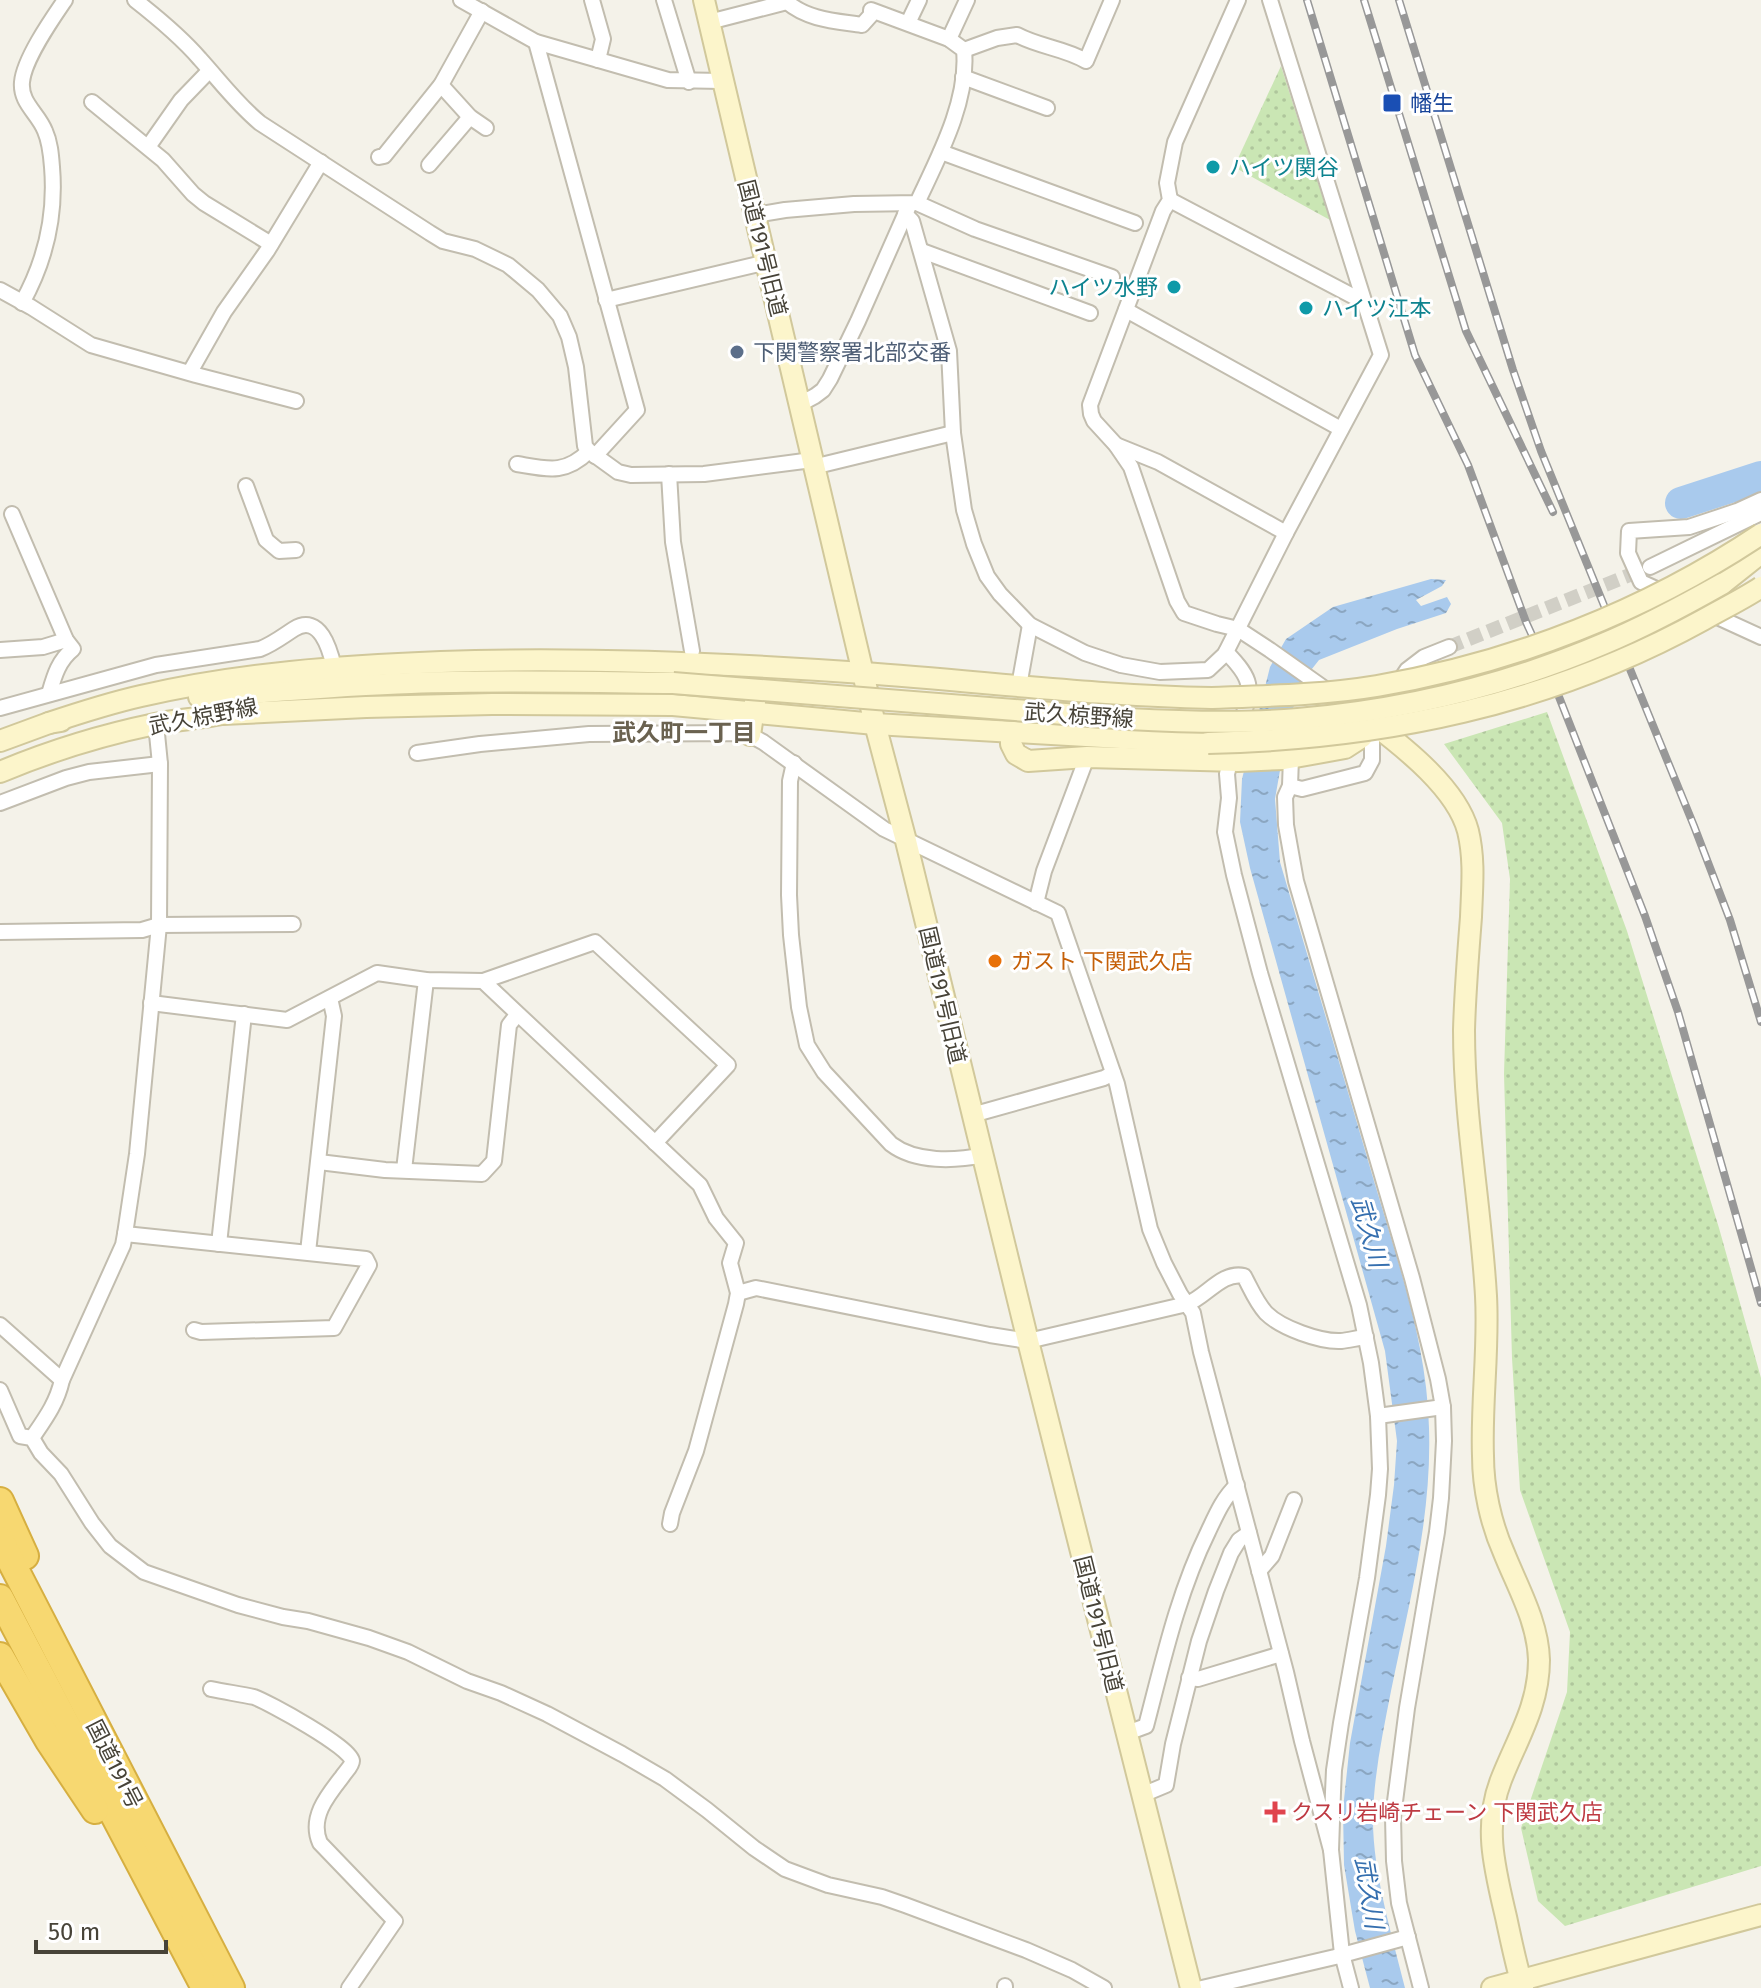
<svg xmlns="http://www.w3.org/2000/svg" width="1761" height="1988" font-family="'Fira Sans','Noto Sans JP',sans-serif">
<style>
.green{fill:url(#green-dots)}
.water{fill:url(#water-ripples)}
.lines{fill:none;stroke-linecap:round;stroke-linejoin:round}
.river{stroke:#a9caed;stroke-width:32}
.street-tunnel{stroke:#d1cfc6;stroke-width:14;stroke-dasharray:14 7;stroke-linecap:butt}
.street-casing{stroke:#c2bdaf;stroke-width:18}
.secondary-casing{stroke:#d1c89b;stroke-width:24}
.highway-casing{stroke:#d6af41;stroke-width:30}
.street{stroke:#fff;stroke-width:14}
.secondary{stroke:#fcf5cb;stroke-width:20}
.highway{stroke:#f7d871;stroke-width:26}
.rail-casing{stroke:#989898;stroke-width:8}
.rail{stroke:#fff;stroke-width:5;stroke-dasharray:15;stroke-linecap:butt}
.secondary-bridge-casing{stroke:#d1c89b;stroke-width:24;stroke-linecap:butt}
.secondary-bridge{stroke:#fcf5cb;stroke-width:20}
.transit-dot{fill:#1a4fb4;stroke:#fff;stroke-width:3}
.culture-dot{fill:#0f9aa8;stroke:#fff;stroke-width:3}
.service-dot{fill:#5c6f8a;stroke:#fff;stroke-width:3}
.food-dot{fill:#e8710a;stroke:#fff;stroke-width:3}
.health-dot{fill:#e0444e;stroke:#fff;stroke-width:3}
.labels{text-anchor:middle;stroke-width:6;stroke-linejoin:round;paint-order:stroke}
.transit-label{font-size:22px;fill:#164399;stroke:#fff;text-anchor:start}
.culture-label{font-size:22px;fill:#0d838f;stroke:#fff;text-anchor:start}
.street-label{font-size:22px;fill:#474338;stroke:#fff}
.service-label{font-size:22px;fill:#4e5e75;stroke:#fff;text-anchor:start}
.food-label{font-size:22px;fill:#c56008;stroke:#fff;text-anchor:start}
.health-label{font-size:22px;fill:#be3a42;stroke:#fff;text-anchor:start}
.neighbourhood-label{font-size:24px;font-weight:bold;fill:#6a6250;stroke:#fff}
.water-label{font-size:24px;font-style:italic;fill:#356faf;stroke:#fff}
</style>
<defs>
<pattern id="green-dots" width="8" height="8" patternUnits="userSpaceOnUse" patternTransform="scale(2)"><rect width="8" height="8" fill="#cae6b4"/><path d="M2 2h.1M6 6h.1" fill="none" stroke="#afc69c" stroke-width="1.8" stroke-linecap="round"/></pattern>
<pattern id="water-ripples" width="26" height="14" patternUnits="userSpaceOnUse" patternTransform="scale(2)"><rect width="26" height="14" fill="#a9caed"/><path d="M2 4q2-2 4 0t4 0M15 11q2-2 4 0t4 0" fill="none" stroke="#8ba6c1"/></pattern>
</defs>
<rect width="100%" height="100%" fill="#f4f2e9"/>
<g class="green">
<path d="M 1281,66 L 1330,220 L 1234,167 Z"/>
<path d="M 1547,712 L 1627,931 L 1719,1228 L 1761,1378 L 1761,1866 L 1565,1926 L 1538,1901 L 1521,1828 L 1567,1692 L 1570,1632 L 1520,1490 L 1512,1358 L 1504,1074 L 1510,879 L 1502,823 L 1444,744 Z"/>
</g>
<path class="water" d="M 1431,579 L 1446,580 L 1442,586 L 1416,600 L 1421,606 L 1447,597 L 1451,604 L 1446,613 L 1397,629 L 1319,660 L 1304,679 L 1289,719 L 1275,799 L 1280,862 C 1311,968 1343,1074 1374,1181 C 1398,1262 1427,1343 1429,1428 C 1432,1517 1409,1604 1391,1691 C 1383,1732 1374,1774 1373,1816 C 1372,1870 1392,1935 1405,1988 L 1370,1988 L 1355,1931 L 1344,1865 L 1343,1809 L 1350,1743 L 1386,1546 L 1394,1485 L 1397,1441 L 1385,1351 L 1250,868 L 1240,822 L 1242,779 L 1270,667 L 1286,639 L 1333,607 Z"/>
<g class="lines">
<path class="river" d="M 1681,503 L 1761,477"/>
<path class="street-tunnel" d="M 1449,647 L 1645,569"/>
<defs>
<g id="street">
<path d="M 135,0 C 158,18 181,37 200,59 C 220,81 237,104 260,123 L 430,233 L 443,241 L 475,249 L 508,265 L 538,290 L 560,316 L 569,337 L 576,367 L 585,446 L 589,451 L 618,472 L 631,475 L 704,474 L 812,460"/>
<path d="M 461,0 L 536,42 L 668,80 L 722,81"/>
<path d="M 592,0 L 603,39 L 598,60"/>
<path d="M 664,0 L 689,82"/>
<path d="M 1238,0 L 1175,142 L 1167,183 L 1170,200 L 1163,211 L 1090,405 L 1091,414 L 1094,421 L 1116,445 L 1131,467 L 1177,601 L 1184,613 L 1217,624 L 1238,629 L 1270,650 L 1359,713"/>
<path d="M 709,22 L 787,2 C 808,20 836,21 862,25 L 871,15 L 871,10 L 949,39 L 964,50 C 969,101 938,158 917,203 L 854,204 L 785,210 L 755,215"/>
<path d="M 908,23 L 919,0"/>
<path d="M 949,39 L 967,0"/>
<path d="M 536,42 L 637,410 L 595,456"/>
<path d="M 964,50 L 997,38 L 1017,35 C 1039,47 1064,48 1086,61 L 1112,0"/>
<path d="M 963,77 L 1047,108"/>
<path d="M 441,85 L 470,117 L 486,128"/>
<path d="M 92,102 L 163,160 L 193,194 L 204,203 L 271,244"/>
<path d="M 148,147 L 181,100 L 209,71"/>
<path d="M 941,152 L 1135,223"/>
<path d="M 379,157 L 384,156 L 441,85 L 482,11"/>
<path d="M 429,165 L 470,117"/>
<path d="M 1170,200 L 1364,302"/>
<path d="M 917,203 L 975,229 L 1112,277"/>
<path d="M 905,214 L 912,221 L 949,351 L 953,433 L 964,510 L 974,544 L 987,576 L 1000,594 L 1030,625 L 1085,653 L 1121,665 L 1160,672 L 1208,670 L 1225,654 L 1286,533 L 1381,355 L 1270,0"/>
<path d="M 922,251 L 1090,313"/>
<path d="M 0,290 L 31,307 L 91,345 L 196,375 L 296,401"/>
<path d="M 606,300 L 767,262"/>
<path d="M 22,303 C 46,260 56,215 52,167 C 51,154 50,142 45,131 C 38,113 20,103 22,82 C 24,59 52,19 65,0"/>
<path d="M 1126,310 L 1341,429"/>
<path d="M 190,372 L 224,312 L 267,251 L 321,162"/>
<path d="M 800,404 L 815,396 L 823,390 L 830,379 L 858,321 L 908,208"/>
<path d="M 1116,445 L 1158,462 L 1286,533"/>
<path d="M 517,464 C 547,469 565,475 589,451"/>
<path d="M 813,467 L 953,433"/>
<path d="M 669,474 L 673,542 L 692,651"/>
<path d="M 246,486 L 266,540 L 279,551 L 296,550"/>
<path d="M 1761,500 L 1737,511 L 1689,527 L 1629,531 L 1628,553 L 1641,582 L 1761,637"/>
<path d="M 12,514 L 66,640 L 73,649 C 58,661 54,677 49,694"/>
<path d="M 1650,567 L 1761,513"/>
<path d="M 0,650 L 43,647 L 66,640"/>
<path d="M 1226,652 C 1258,684 1250,690 1239,730"/>
<path d="M 1019,686 L 1030,625"/>
<path d="M 0,708 L 156,665 L 260,649 C 273,644 283,636 294,629 C 320,613 330,650 334,667"/>
<path d="M 417,753 L 480,744 L 589,734 L 738,733 L 750,735 L 763,742 L 884,829 L 1058,913 L 1117,1084 L 1150,1229 L 1164,1263 L 1180,1294 L 1193,1313 L 1201,1352 L 1286,1672 L 1302,1741 L 1331,1850"/>
<path d="M 1232,754 L 1227,774 L 1229,798 L 1225,832 L 1234,875 L 1260,973 L 1359,1305 L 1371,1363 L 1378,1416 L 1380,1469 L 1378,1495 L 1367,1578 L 1341,1723 L 1334,1770 L 1333,1792 L 1331,1850 L 1342,1954 L 1351,1988"/>
<path d="M 1291,758 L 1290,786 L 1285,797 L 1286,825 L 1296,881 L 1412,1278 L 1438,1379 L 1443,1407 L 1444,1441 L 1441,1498 L 1437,1532 L 1407,1708 L 1393,1817 L 1394,1861 L 1399,1903 L 1421,1988"/>
<path d="M 794,763 L 790,781 L 789,895 L 791,935 L 799,1007 L 807,1045 L 824,1072 L 891,1144 C 916,1163 955,1161 984,1155"/>
<path d="M 1290,786 L 1302,789 L 1365,773 L 1372,760 L 1372,723 L 1407,670 L 1424,657 L 1449,647"/>
<path d="M 0,803 L 66,778 L 89,772 L 160,764"/>
<path d="M 1036,903 L 1044,871 L 1087,757"/>
<path d="M 0,932 L 142,930 L 159,925 L 293,924"/>
<path d="M 483,981 L 595,942 L 728,1065 L 655,1143"/>
<path d="M 151,1003 L 287,1020 L 377,973 L 426,980 L 483,981 L 700,1185 L 716,1218 L 736,1243 L 730,1263 L 738,1293 L 736,1304 L 696,1451 L 672,1513 L 670,1524"/>
<path d="M 972,1115 L 1104,1078 L 1113,1073"/>
<path d="M 319,1162 L 385,1170 L 482,1174 L 494,1161 L 509,1025 L 517,1015"/>
<path d="M 404,1170 L 426,980"/>
<path d="M 125,1234 L 366,1259 L 369,1265 L 334,1328 L 201,1332 L 194,1330"/>
<path d="M 219,1244 L 244,1014"/>
<path d="M 308,1252 L 334,1016 L 330,998"/>
<path d="M 738,1293 L 756,1288 L 990,1335 L 1028,1341 L 1187,1304 C 1206,1297 1222,1271 1244,1276 C 1251,1289 1256,1302 1266,1313 C 1281,1328 1320,1342 1341,1341 C 1349,1340 1358,1338 1366,1337"/>
<path d="M 0,1325 L 62,1380"/>
<path d="M 0,1390 L 20,1436 L 32,1438 L 41,1453 L 61,1474 L 92,1523 L 110,1546 L 144,1572 L 238,1605 L 283,1617 L 308,1621 L 369,1638 L 408,1652 L 467,1681 L 501,1693 L 547,1714 L 622,1754 L 665,1779 L 707,1810 L 754,1848 L 785,1869 L 828,1885 L 882,1897 L 905,1905 L 1026,1950 L 1072,1970 L 1104,1988"/>
<path d="M 1378,1416 L 1443,1407"/>
<path d="M 32,1438 C 45,1419 57,1403 62,1380 L 123,1245 L 125,1234 L 137,1154 L 159,925 L 160,764 L 156,724"/>
<path d="M 1259,1571 L 1272,1556 L 1294,1500"/>
<path d="M 1189,1678 L 1198,1679 L 1281,1654"/>
<path d="M 211,1689 C 225,1692 240,1694 254,1697 C 268,1702 352,1748 352,1761 C 352,1766 345,1772 342,1777 C 327,1796 309,1818 320,1843 L 395,1921 L 349,1988"/>
<path d="M 1127,1733 L 1146,1726 C 1163,1661 1178,1593 1208,1532 C 1216,1515 1223,1498 1237,1485"/>
<path d="M 1142,1795 L 1166,1785 L 1173,1744 L 1199,1641 L 1216,1591 L 1231,1553 L 1239,1540 L 1249,1533"/>
<path d="M 1005,1986 L 1005,1988"/>
<path d="M 1202,1988 L 1335,1957 L 1408,1937"/>
</g>
<g id="secondary">
<path d="M 704,0 L 875,724 L 906,841 L 1028,1341 L 1191,1988"/>
<path d="M 1722,584 L 1761,553"/>
<path d="M 199,697 C 269,692 340,685 411,683 C 498,680 586,682 673,683"/>
<path d="M 223,714 L 366,707 L 492,704 L 673,705 L 875,724 L 1208,743"/>
<path d="M 49,723 C 79,713 110,703 141,696 C 240,673 341,666 441,662 C 582,657 722,663 863,673 C 980,681 1095,696 1212,698"/>
<path d="M 1011,733 L 1011,744 L 1016,754 L 1028,761 L 1087,757 L 1238,761 L 1284,759 L 1345,748 L 1362,737 L 1372,723 C 1405,748 1457,789 1468,831 C 1475,860 1472,888 1471,917 C 1468,955 1465,993 1464,1030 C 1464,1119 1481,1208 1486,1296 C 1489,1349 1481,1403 1483,1456 C 1483,1488 1491,1524 1504,1553 C 1518,1588 1538,1622 1539,1660 C 1539,1706 1517,1739 1501,1780 C 1483,1826 1495,1870 1506,1917 C 1511,1940 1516,1965 1523,1988"/>
<path d="M 750,735 L 755,702"/>
<path d="M 0,741 L 49,723 L 61,721"/>
<path d="M 0,772 C 50,751 102,735 155,724 C 182,719 209,718 236,711"/>
<path d="M 1492,1988 L 1761,1915"/>
</g>
<g id="highway">
<path d="M 0,1501 L 25,1556"/>
<path d="M 0,1540 L 231,1988"/>
<path d="M 0,1598 L 205,1988"/>
<path d="M 0,1656 L 49,1741 L 95,1810"/>
</g>
</defs>
<use href="#street" class="street-casing"/>
<use href="#secondary" class="secondary-casing"/>
<use href="#highway" class="highway-casing"/>
<use href="#street" class="street"/>
<use href="#secondary" class="secondary"/>
<use href="#highway" class="highway"/>
<defs>
<g id="rail">
<path d="M 1307,0 L 1415,355 L 1468,465 L 1526,622 L 1552,679 L 1645,916 L 1678,1012 L 1761,1303"/>
<path d="M 1364,0 L 1466,331 L 1553,512"/>
<path d="M 1399,0 L 1513,370 L 1541,451 L 1694,826 L 1730,920 L 1761,1022"/>
</g>
</defs>
<use href="#rail" class="rail-casing"/>
<use href="#rail" class="rail"/>
<defs>
<g id="secondary-bridge">
<path d="M 673,683 L 1128,719 C 1184,722 1242,724 1298,719 C 1402,710 1507,685 1603,644 C 1644,627 1683,606 1722,584"/>
<path d="M 1212,698 C 1267,696 1323,695 1377,686 C 1513,663 1646,611 1761,534"/>
<path d="M 1208,743 C 1383,739 1549,705 1703,620 C 1722,609 1743,599 1761,587"/>
</g>
</defs>
<use href="#secondary-bridge" class="secondary-bridge-casing"/>
<use href="#secondary-bridge" class="secondary-bridge"/>
</g>
<rect class="transit-dot" x="1382" y="93" width="20" height="20" rx="4"/>
<g class="culture-dot">
<circle cx="1213" cy="167" r="8"/>
<circle cx="1174" cy="287" r="8"/>
<circle cx="1306" cy="308" r="8"/>
</g>
<circle class="service-dot" cx="737" cy="352" r="8"/>
<circle class="food-dot" cx="995" cy="961" r="8"/>
<path class="health-dot" d="M1271 1800h8v8h8v8h-8v8h-8v-8h-8v-8h8z"/>
<g class="labels">
<g class="transit-label">
<text x="1410" y="111">幡生</text>
</g>
<g class="culture-label">
<text x="1229" y="175">ハイツ関谷</text>
<text x="1158" y="295" text-anchor="end">ハイツ水野</text>
<text x="1322" y="316">ハイツ江本</text>
</g>
<g class="street-label">
<text transform="translate(763 248) rotate(76)" y="8">国道191号旧道</text>
<text transform="translate(1079 715) rotate(4)" y="8">武久椋野線</text>
<text transform="translate(203 716) rotate(-11)" y="8">武久椋野線</text>
<text transform="translate(943 995) rotate(77)" y="8">国道191号旧道</text>
<text transform="translate(1099 1624) rotate(76)" y="8">国道191号旧道</text>
<text transform="translate(115 1764) rotate(63)" y="8">国道191号</text>
</g>
<g class="service-label">
<text x="753" y="360">下関警察署北部交番</text>
</g>
<g class="food-label">
<text x="1011" y="969">ガスト 下関武久店</text>
</g>
<g class="health-label">
<text x="1291" y="1820">クスリ岩崎チェーン 下関武久店</text>
</g>
<g class="neighbourhood-label">
<text x="684" y="741">武久町一丁目</text>
</g>
<g class="water-label">
<text transform="translate(1369 1232) rotate(74)" y="8">武久川</text>
<text transform="translate(1369 1893) rotate(81)" y="8">武久川</text>
</g>
</g>
<path d="M36 1940v12h130v-12" fill="none" stroke="#474338" stroke-width="4"/>
<text x="48" y="1940" font-size="24" fill="#474338" stroke="#ffffff" stroke-width="6" paint-order="stroke">50 m</text>
</svg>
